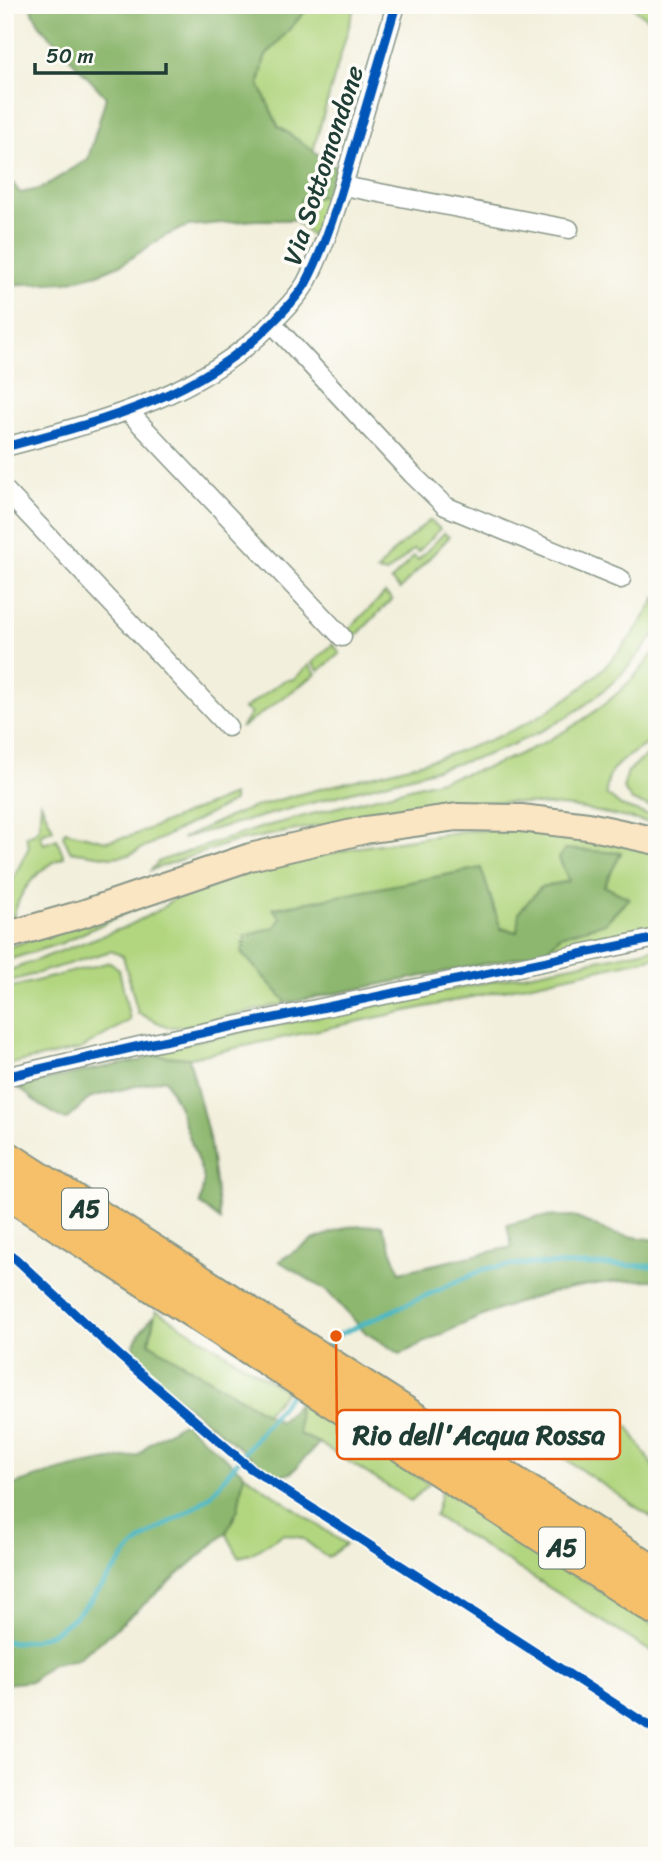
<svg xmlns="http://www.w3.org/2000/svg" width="662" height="1861" font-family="Sriracha,sans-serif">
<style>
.green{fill:#b2d680;stroke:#688a5a;stroke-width:2}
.forest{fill:#8db76e;stroke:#567a51;stroke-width:2}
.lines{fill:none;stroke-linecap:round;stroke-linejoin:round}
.stream{stroke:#49b7c3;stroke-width:5}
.street-casing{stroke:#889688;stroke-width:21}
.secondary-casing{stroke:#889688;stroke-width:30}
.highway-casing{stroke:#889688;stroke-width:37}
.street{stroke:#fff;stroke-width:18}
.secondary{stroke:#fbe6c4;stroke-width:26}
.highway{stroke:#f6c06b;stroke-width:33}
.cycleway-casing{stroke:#fdfcf7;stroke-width:13}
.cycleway{stroke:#0057b8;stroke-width:9}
.labels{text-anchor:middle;stroke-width:7;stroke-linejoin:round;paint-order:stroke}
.shield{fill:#fdfcf7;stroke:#62766e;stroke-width:2}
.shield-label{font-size:24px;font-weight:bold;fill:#1f3d34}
.street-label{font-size:26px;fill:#1f3d34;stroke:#fdfcf7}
.leader{fill:none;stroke:#e8590c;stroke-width:2.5}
.callout-dot{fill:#e8590c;stroke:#fdfcf7;stroke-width:2.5}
.callout{fill:#fdfcf7;stroke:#e8590c;stroke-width:2.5}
.callout-label{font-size:28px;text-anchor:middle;font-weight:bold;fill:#1f3d34}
</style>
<rect width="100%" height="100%" fill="#fdfcf7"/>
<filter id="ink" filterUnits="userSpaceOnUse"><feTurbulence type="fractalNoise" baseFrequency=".0143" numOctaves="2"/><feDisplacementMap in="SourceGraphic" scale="14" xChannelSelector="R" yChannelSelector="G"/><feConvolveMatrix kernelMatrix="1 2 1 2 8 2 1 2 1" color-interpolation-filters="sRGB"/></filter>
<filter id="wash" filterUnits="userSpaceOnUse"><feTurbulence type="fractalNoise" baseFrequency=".00686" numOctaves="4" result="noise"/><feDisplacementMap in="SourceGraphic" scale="28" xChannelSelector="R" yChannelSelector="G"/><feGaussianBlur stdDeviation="1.57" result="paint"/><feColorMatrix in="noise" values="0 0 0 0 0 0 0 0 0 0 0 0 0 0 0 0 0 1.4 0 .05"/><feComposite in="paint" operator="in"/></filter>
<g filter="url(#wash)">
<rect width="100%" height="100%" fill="#f2efdc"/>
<g class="green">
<path d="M 307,5 L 355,5 L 313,151 L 278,126 L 259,84 L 265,57 L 307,9 Z"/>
<path d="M 630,5 L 650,5 L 657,11 L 657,26 Z"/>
<path d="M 328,196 L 320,232 L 311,235 L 295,220 L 301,199 Z"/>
<path d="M 430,520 L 440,529 L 418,552 L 414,549 L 387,573 L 377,571 L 394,551 Z"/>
<path d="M 444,533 L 449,537 L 400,589 L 391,581 L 414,556 L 418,560 Z"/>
<path d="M 385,593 L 392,599 L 356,636 L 349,629 Z"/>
<path d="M 657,596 C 657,606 659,619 657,629 C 655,637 644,648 638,655 C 598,706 541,735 481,757 L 182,838 C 207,827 234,813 261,805 C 413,759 572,753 657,596 Z"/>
<path d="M 333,644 L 340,653 L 319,671 L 312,663 Z"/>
<path d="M 657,648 L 657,736 C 634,756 606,760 606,794 L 621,806 L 657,818 L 657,824 L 573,807 L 510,802 L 458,803 L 312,827 L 233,842 L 151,870 L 159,861 L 263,827 L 486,768 C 551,743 617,708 657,648 Z"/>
<path d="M 309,665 L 316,674 L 241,728 L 251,713 L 244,709 L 283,681 L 294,679 Z"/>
<path d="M 657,746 L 657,809 L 632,801 L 623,788 L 628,771 Z"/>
<path d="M 233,795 L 233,802 L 129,855 L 111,857 L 70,851 L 63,836 L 65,831 L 106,841 L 131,836 Z"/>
<path d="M 41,803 L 53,829 L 40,835 L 44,844 L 57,839 L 64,857 C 39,868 19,889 13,918 L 5,920 L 5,895 L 29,847 L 26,836 L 33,834 L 39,828 Z"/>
<path d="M 518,829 L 565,831 L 657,851 L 657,928 L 545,952 L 560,936 L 605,923 L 629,899 L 604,886 L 621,853 L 559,858 L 569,881 L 517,932 L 371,891 L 274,908 L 281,918 L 275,927 L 245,936 L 242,953 L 287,1003 L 182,1027 L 168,1027 L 138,1013 L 123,956 L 111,951 L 5,983 L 5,972 L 128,926 L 161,909 L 174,898 L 243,874 L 360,847 L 464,831 Z"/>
<path d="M 141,906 L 62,943 L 5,961 L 5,948 Z"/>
<path d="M 657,948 L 657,957 L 189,1058 L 150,1055 L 177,1045 Z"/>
<path d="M 110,962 L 119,969 L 130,1020 L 81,1049 L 5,1065 L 5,989 Z"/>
<path d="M 156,1310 L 286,1391 L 267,1412 L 264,1412 L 149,1343 Z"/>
<path d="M 302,1401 L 429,1484 L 411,1501 L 319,1443 L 299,1434 L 298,1404 Z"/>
<path d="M 628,1426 L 657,1473 L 657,1521 L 562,1457 Z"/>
<path d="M 244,1474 L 345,1544 L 328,1558 L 302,1538 L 283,1534 L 251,1554 L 239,1557 L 226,1533 L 238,1509 Z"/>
<path d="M 442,1489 L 657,1628 L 657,1653 L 655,1654 L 435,1516 Z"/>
</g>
<g class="forest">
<path d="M 29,5 L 307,5 L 307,9 L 265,57 L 259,84 L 278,126 L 340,170 L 328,196 L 301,199 L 295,220 L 255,220 L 188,226 L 165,236 L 122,264 L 98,274 L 66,282 L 5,285 L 5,172 L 20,193 L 40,189 L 88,159 L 106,97 L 41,27 Z"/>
<path d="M 565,849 L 621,853 L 604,886 L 629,898 L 605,923 L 560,936 L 545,952 L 287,1003 L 242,953 L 245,936 L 275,927 L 281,918 L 273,909 L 481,868 L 501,929 L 517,932 L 519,912 L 541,887 L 569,881 L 559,858 Z"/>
<path d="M 150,1055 L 189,1058 L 209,1137 L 220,1220 L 200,1204 L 204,1179 L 178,1105 L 165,1079 L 91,1097 L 66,1120 L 41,1106 L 18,1087 L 90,1070 L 143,1060 Z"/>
<path d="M 572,1216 L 614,1234 L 657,1240 L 657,1280 C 557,1279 488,1311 401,1354 L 366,1333 L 327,1291 L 279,1261 L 313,1240 L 347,1227 L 382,1225 L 400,1272 L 512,1247 L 507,1225 L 537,1217 Z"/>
<path d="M 154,1315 L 149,1343 L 280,1422 L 298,1404 L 299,1434 L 319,1443 L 291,1473 L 276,1477 L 142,1370 C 122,1347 139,1335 154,1315 Z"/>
<path d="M 184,1422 L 244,1474 L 238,1509 L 226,1533 L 105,1638 L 77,1659 L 49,1665 L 32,1681 L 5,1684 L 5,1488 C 51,1471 90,1462 138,1456 L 150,1443 Z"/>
</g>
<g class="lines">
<g class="stream">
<path d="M 325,1350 L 336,1336 L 485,1269 L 520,1264 L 657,1266"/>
<path d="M 5,1641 C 58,1649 88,1603 117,1567 C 123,1559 130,1549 138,1543 C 161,1524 189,1515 211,1495 L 295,1388"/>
</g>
</g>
</g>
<g filter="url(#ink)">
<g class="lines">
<defs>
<g id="street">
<path d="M 343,186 L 569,229"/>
<path d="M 272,323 L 412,474 L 445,506 L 621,579"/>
<path d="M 128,411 L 342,637"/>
<path d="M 5,447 C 102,421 203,396 275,320 C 286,308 298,297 306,283 C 326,245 339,200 351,158 C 366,107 381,56 396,5"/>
<path d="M 5,490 L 228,727"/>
<path d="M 5,1077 L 144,1045 L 657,938"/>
</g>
<path id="secondary" d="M 5,936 L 82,914 L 250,857 L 365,830 L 457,817 L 521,818 L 588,826 L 657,841"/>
<g id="highway">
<path d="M 5,1157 L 657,1575"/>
<path d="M 5,1190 L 657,1609"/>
</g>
</defs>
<use href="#street" class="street-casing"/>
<use href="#secondary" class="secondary-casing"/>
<use href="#highway" class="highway-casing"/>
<use href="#street" class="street"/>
<use href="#secondary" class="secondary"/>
<use href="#highway" class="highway"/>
<defs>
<g id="cycleway">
<path d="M 5,447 C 102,421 203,396 275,320 C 286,308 298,297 306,283 C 326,245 339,200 351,158 C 366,107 381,56 396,5"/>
<path d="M 5,1077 L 144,1045 L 657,938"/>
<path d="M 5,1252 L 15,1258 L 120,1356 L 250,1468 L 657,1731"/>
</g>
</defs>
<use href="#cycleway" class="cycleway-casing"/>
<use href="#cycleway" class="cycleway"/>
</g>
</g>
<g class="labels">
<g class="shield">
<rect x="62" y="1188.5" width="46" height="41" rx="5"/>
<rect x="539" y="1527.5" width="46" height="41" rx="5"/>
</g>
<g class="shield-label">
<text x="85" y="1217">A5</text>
<text x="562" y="1556">A5</text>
</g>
<g class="street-label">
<text transform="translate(323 165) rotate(-72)" y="9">Via Sottomondone</text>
</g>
</g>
<path class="leader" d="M336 1336L337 1434"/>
<circle class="callout-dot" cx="336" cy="1336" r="7"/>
<rect class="callout" x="337" y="1410" width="283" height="49" rx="7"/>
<g class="callout-label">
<text x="479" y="1444">Rio dell'Acqua Rossa</text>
</g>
<rect width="662" height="1861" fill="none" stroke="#fdfcf7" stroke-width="28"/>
<path d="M35 63v10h131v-10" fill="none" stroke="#1f3d34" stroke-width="3.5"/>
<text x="46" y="63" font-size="21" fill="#1f3d34" stroke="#fdfcf7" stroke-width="5" paint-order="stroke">50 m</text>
</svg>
